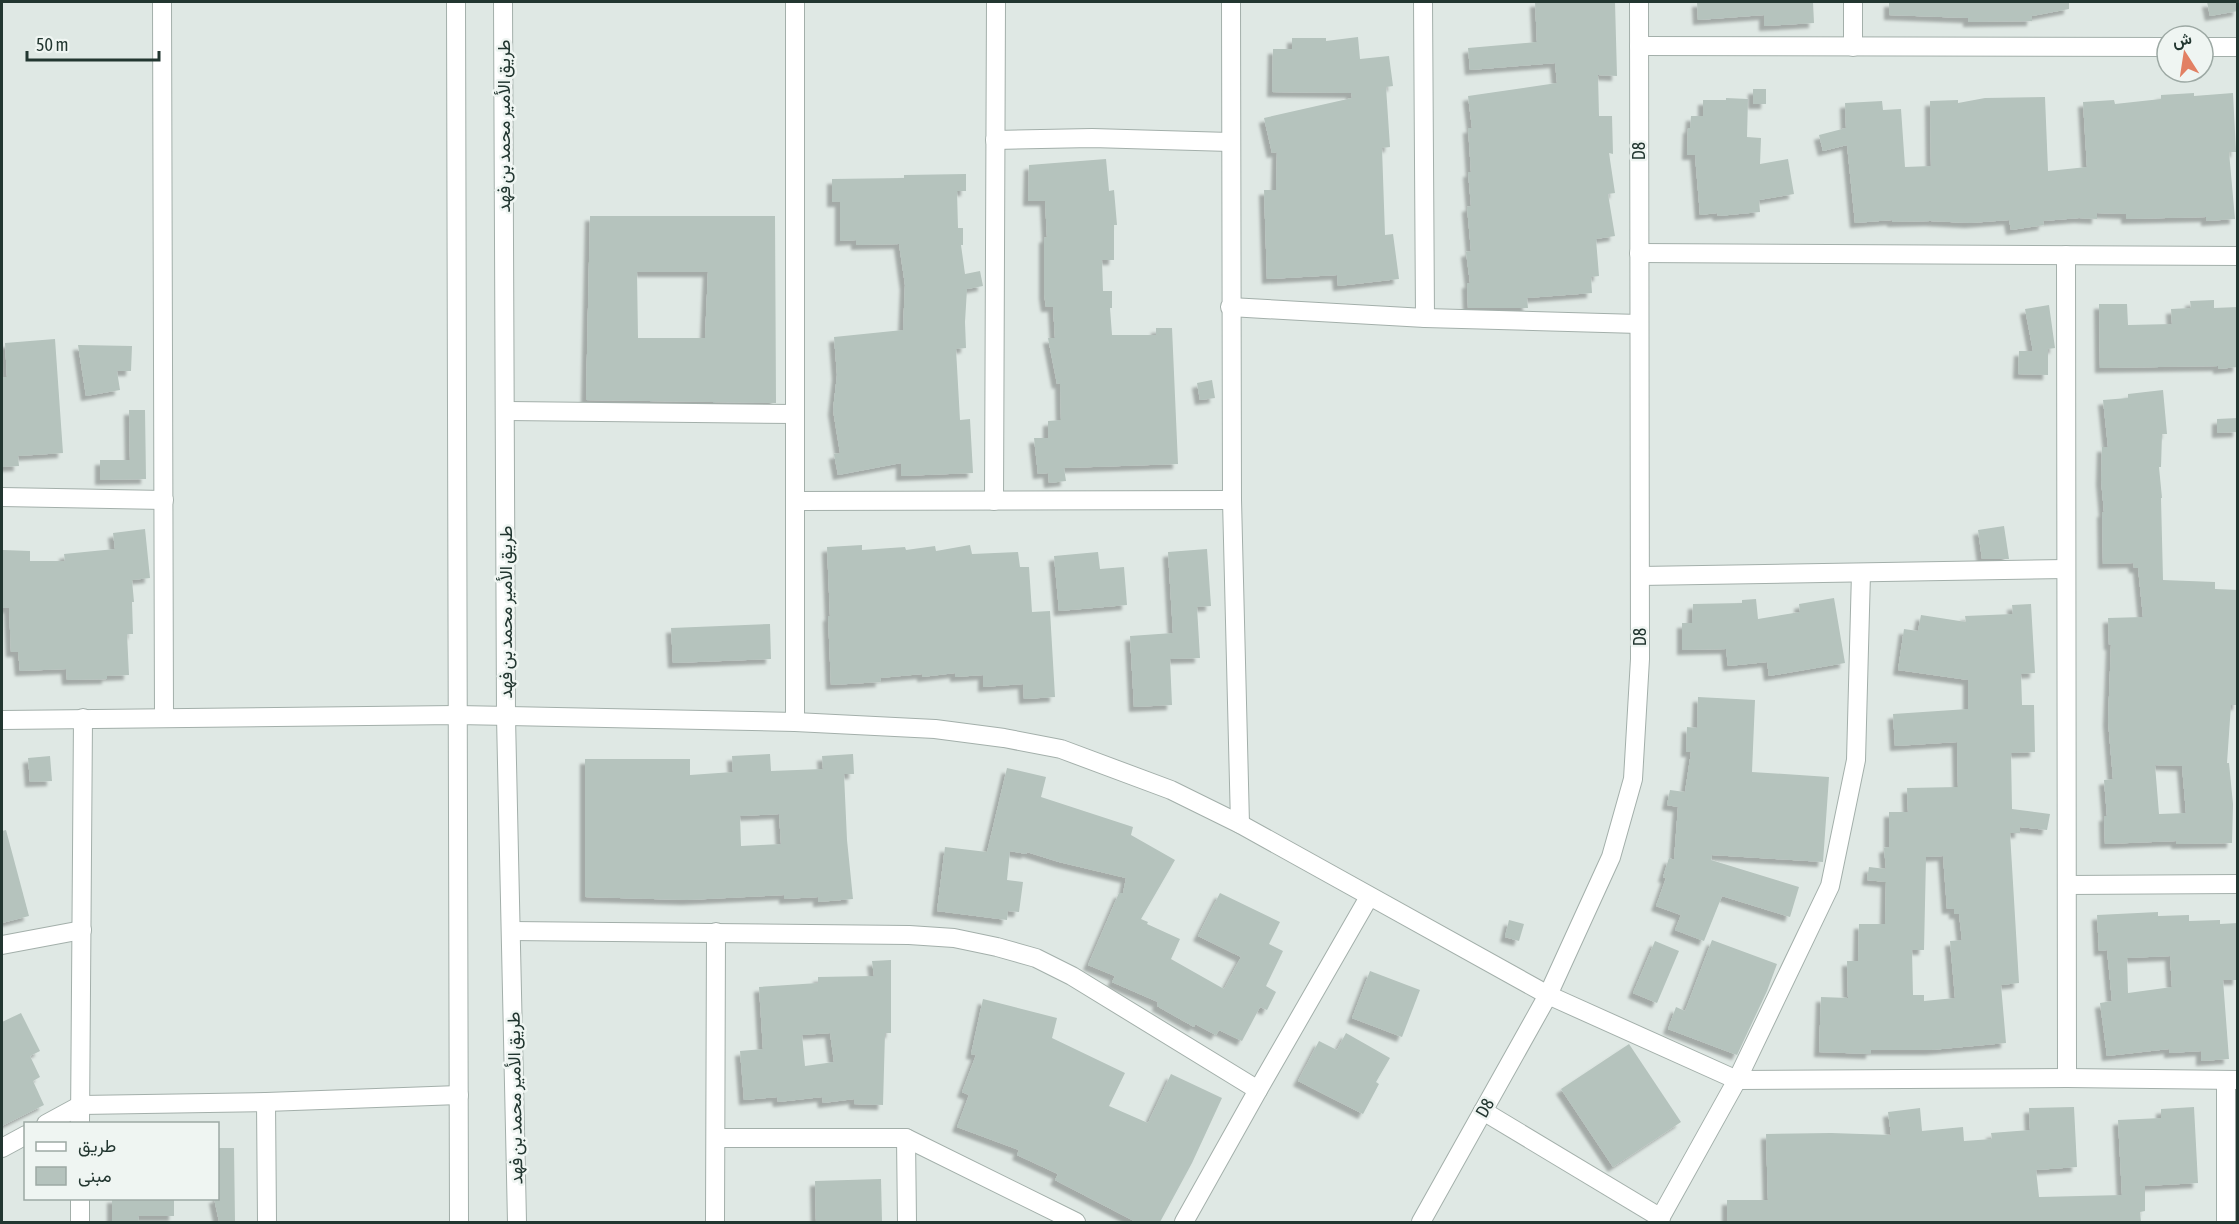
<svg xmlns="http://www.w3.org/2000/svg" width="2239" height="1224" font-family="'Asap Condensed',Vazirmatn,sans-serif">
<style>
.building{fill:#b5c3bd;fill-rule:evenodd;filter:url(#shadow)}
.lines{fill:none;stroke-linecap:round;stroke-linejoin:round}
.minor-casing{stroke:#a3afaa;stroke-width:20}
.tertiary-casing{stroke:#a3afaa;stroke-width:20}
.minor{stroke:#fff;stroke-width:18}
.tertiary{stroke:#fff;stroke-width:18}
.labels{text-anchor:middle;stroke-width:5;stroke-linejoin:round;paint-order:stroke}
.street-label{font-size:18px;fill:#223630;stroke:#eff5f2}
</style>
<defs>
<filter id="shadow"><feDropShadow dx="-5" dy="5" stdDeviation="1.5" flood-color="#0004"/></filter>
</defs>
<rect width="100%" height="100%" fill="#dfe8e4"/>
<g class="building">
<path d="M 1535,2 L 1615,2 L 1617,76 L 1598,75 L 1599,116 L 1612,116 L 1613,154 L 1609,153 L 1615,193 L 1608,194 L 1615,236 L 1596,239 L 1599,276 L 1591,277 L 1592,293 L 1527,298 L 1528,308 L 1468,308 L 1467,283 L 1470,283 L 1466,252 L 1471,251 L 1467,207 L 1471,206 L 1468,172 L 1471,172 L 1468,128 L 1472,128 L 1468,96 L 1557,83 L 1555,63 L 1470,70 L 1468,48 L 1537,42 Z"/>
<path d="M 1697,2 L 1813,2 L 1814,23 L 1764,26 L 1764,15 L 1698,20 Z"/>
<path d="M 1889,2 L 2069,2 L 2069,9 L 2032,16 L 2032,21 L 1968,22 L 1968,18 L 1889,15 Z"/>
<path d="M 2207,2 L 2238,2 L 2238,11 L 2210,16 Z"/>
<path d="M 1358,37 L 1360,59 L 1389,56 L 1393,86 L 1386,87 L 1390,147 L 1382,148 L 1385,235 L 1393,234 L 1399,279 L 1338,286 L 1337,275 L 1267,279 L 1264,190 L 1276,190 L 1277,152 L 1272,153 L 1264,118 L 1352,98 L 1351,93 L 1272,92 L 1273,49 L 1292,49 L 1292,38 L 1326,38 L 1326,41 Z"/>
<rect x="1753" y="89" width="13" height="15"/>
<path d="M 2194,93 L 2194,96 L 2233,93 L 2236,152 L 2229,152 L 2235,219 L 2206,221 L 2206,217 L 2126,219 L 2126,214 L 2097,213 L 2097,219 L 2079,218 L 2043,221 L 2044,225 L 2011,230 L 2009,220 L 1970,223 L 1930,221 L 1892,222 L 1892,220 L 1855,223 L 1847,145 L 1823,151 L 1819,135 L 1846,128 L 1845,103 L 1882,101 L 1883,110 L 1901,109 L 1905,167 L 1931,166 L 1930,101 L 1958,100 L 1958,103 L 1985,98 L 2045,97 L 2048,171 L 2087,167 L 2083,102 L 2114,100 L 2115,104 L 2161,99 L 2161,95 Z"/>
<path d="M 1726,98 L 1748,99 L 1747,137 L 1761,138 L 1760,164 L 1788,159 L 1794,194 L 1759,200 L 1760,212 L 1718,216 L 1717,213 L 1700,215 L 1695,155 L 1687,155 L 1688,128 L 1690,128 L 1691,116 L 1703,116 L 1703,100 L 1726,100 Z"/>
<path d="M 1106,159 L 1109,191 L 1114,190 L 1117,225 L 1114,225 L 1114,260 L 1102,260 L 1103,291 L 1112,291 L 1112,308 L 1110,308 L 1112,335 L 1156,335 L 1156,328 L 1172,328 L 1178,464 L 1064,468 L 1066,481 L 1049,483 L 1048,473 L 1038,474 L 1034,438 L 1048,438 L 1048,421 L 1061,420 L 1060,383 L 1057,384 L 1048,338 L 1055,338 L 1053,307 L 1046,307 L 1044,294 L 1044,238 L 1047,237 L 1045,201 L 1028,201 L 1029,165 Z"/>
<path d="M 966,174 L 966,191 L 957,191 L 958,228 L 963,228 L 963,245 L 961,245 L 965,274 L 980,271 L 983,286 L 967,289 L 965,322 L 966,348 L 956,349 L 960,420 L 970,419 L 973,473 L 901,476 L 901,463 L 838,475 L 834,454 L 840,453 L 833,410 L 837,375 L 834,337 L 903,330 L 905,285 L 899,244 L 856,245 L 856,240 L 840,241 L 840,202 L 832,202 L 832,179 L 904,178 L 904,175 Z"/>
<path d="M 590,216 L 775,216 L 776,403 L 586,400 ZM 637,272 L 708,272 L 705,338 L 638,338 Z"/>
<path d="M 2214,300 L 2214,308 L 2238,307 L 2238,367 L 2218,369 L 2218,366 L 2100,368 L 2099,304 L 2127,304 L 2128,325 L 2172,324 L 2171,309 L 2191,308 L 2190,301 Z"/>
<path d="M 2049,305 L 2055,348 L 2048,349 L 2048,375 L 2018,374 L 2019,351 L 2033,351 L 2025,309 Z"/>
<path d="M 55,339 L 63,453 L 18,456 L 19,466 L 2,467 L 2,377 L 7,377 L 5,343 Z"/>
<path d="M 78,345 L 132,346 L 131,371 L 117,371 L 120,390 L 86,396 Z"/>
<path d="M 1212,380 L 1215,398 L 1200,400 L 1197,383 Z"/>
<path d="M 2163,390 L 2167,434 L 2162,434 L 2161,467 L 2159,467 L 2162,498 L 2161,498 L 2163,580 L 2215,582 L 2215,589 L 2238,590 L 2238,705 L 2231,705 L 2227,763 L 2229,763 L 2233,804 L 2232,843 L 2176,844 L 2176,841 L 2105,844 L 2104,816 L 2107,816 L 2104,780 L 2113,779 L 2108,721 L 2111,645 L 2109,645 L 2108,618 L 2143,617 L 2138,568 L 2134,568 L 2133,563 L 2103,564 L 2102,512 L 2104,512 L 2101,480 L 2102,447 L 2108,447 L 2103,400 L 2128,398 L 2128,394 ZM 2155,765 L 2182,766 L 2186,813 L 2159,814 Z"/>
<path d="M 129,410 L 145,410 L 146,479 L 100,480 L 100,460 L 130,460 Z"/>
<path d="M 2238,418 L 2238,432 L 2217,433 L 2217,419 Z"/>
<path d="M 2004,526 L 2009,559 L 1982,559 L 1978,530 Z"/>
<path d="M 145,529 L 150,578 L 132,580 L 134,602 L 132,602 L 133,634 L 127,634 L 129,675 L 107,676 L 107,679 L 67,680 L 66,669 L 20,671 L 18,652 L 11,652 L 9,608 L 2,608 L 3,550 L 30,551 L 30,561 L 65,561 L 64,554 L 115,549 L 113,533 Z"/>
<path d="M 862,545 L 862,550 L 905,547 L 906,550 L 935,546 L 936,551 L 970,545 L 972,554 L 1018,552 L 1020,567 L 1029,567 L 1032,612 L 1050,611 L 1055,697 L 1024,699 L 1023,684 L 983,687 L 983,675 L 955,677 L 955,673 L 922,677 L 922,674 L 880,678 L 881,682 L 831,685 L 828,616 L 830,616 L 827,547 Z"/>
<path d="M 1207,549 L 1211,606 L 1197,607 L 1200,658 L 1170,659 L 1172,705 L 1134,707 L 1130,636 L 1173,633 L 1168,552 Z"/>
<path d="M 1098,552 L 1100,569 L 1124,567 L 1127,605 L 1059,611 L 1054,556 Z"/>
<path d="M 1834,598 L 1845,663 L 1769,676 L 1767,662 L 1728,666 L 1726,649 L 1682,650 L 1682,623 L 1692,623 L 1693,604 L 1742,603 L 1742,600 L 1756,599 L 1758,619 L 1800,612 L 1799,604 Z"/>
<path d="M 2031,604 L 2035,673 L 2021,674 L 2022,705 L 2034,705 L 2035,752 L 2011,753 L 2012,809 L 2050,814 L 2047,830 L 2020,827 L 2020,833 L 2010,833 L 2019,983 L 2001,985 L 2006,1043 L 1931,1050 L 1871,1050 L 1871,1054 L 1819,1052 L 1821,997 L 1848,998 L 1847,961 L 1858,961 L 1859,924 L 1885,924 L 1886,882 L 1867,880 L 1869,867 L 1886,869 L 1884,848 L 1889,847 L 1889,812 L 1908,812 L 1907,788 L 1958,787 L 1957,742 L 1895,746 L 1893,714 L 1968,709 L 1968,680 L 1898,670 L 1904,629 L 1918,631 L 1921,615 L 1966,622 L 1965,616 L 2013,614 L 2012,605 ZM 1943,856 L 1947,909 L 1954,909 L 1954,914 L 1959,914 L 1962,940 L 1950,941 L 1955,998 L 1924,1001 L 1924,995 L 1913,995 L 1912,950 L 1924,950 L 1926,857 Z"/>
<path d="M 770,624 L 771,659 L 673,663 L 671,628 Z"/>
<path d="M 1698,697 L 1755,700 L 1752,772 L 1829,777 L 1823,862 L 1712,855 L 1711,860 L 1799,887 L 1790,917 L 1722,896 L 1704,941 L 1675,930 L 1681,915 L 1656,906 L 1666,878 L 1663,877 L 1669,858 L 1674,860 L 1678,807 L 1667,805 L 1670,790 L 1685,792 L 1691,752 L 1686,752 L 1687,727 L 1697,728 Z"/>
<path d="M 770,754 L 771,771 L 823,769 L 822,756 L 853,754 L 854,774 L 844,774 L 847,840 L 853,899 L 818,902 L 818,897 L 784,899 L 784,895 L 687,900 L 585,897 L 585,759 L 690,759 L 690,775 L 733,772 L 732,756 ZM 779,814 L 781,844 L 741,846 L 740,816 Z"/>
<path d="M 50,756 L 52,781 L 30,782 L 28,758 Z"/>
<path d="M 1007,768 L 1046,777 L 1041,797 L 1133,827 L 1131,835 L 1175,860 L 1141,919 L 1148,922 L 1147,924 L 1180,939 L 1171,959 L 1224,989 L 1241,957 L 1198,936 L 1220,893 L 1280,922 L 1269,944 L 1283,951 L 1266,986 L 1276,992 L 1267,1010 L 1260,1007 L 1242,1041 L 1219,1030 L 1216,1035 L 1195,1024 L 1194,1027 L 1157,1006 L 1158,1002 L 1112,982 L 1115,976 L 1088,965 L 1119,893 L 1123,893 L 1126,878 L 1059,862 L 1027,852 L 1026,854 L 1010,851 L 1007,880 L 1023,882 L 1019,912 L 1008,911 L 1007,920 L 937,911 L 945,847 L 987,852 Z"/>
<path d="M 6,830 L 29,916 L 2,923 L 2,831 Z"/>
<path d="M 2158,912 L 2158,916 L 2189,915 L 2189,921 L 2220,920 L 2220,924 L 2238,923 L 2238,980 L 2223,980 L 2229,1059 L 2201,1061 L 2201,1051 L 2169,1053 L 2169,1049 L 2107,1056 L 2100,1003 L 2112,1001 L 2107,950 L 2099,951 L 2097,915 ZM 2170,956 L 2172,987 L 2128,993 L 2127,958 Z"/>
<path d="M 1509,920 L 1524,924 L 1519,941 L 1505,937 Z"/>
<path d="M 1712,940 L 1777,964 L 1767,991 L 1737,1055 L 1668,1029 L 1676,1007 L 1685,1011 Z"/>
<path d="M 1655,941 L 1679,951 L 1657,1003 L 1633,993 Z"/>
<path d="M 891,960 L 891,1033 L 885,1033 L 883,1105 L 854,1104 L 854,1099 L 823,1103 L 822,1097 L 778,1102 L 777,1097 L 744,1100 L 740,1051 L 763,1049 L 759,987 L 818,983 L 818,977 L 874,976 L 872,961 ZM 830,1033 L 834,1062 L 805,1066 L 802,1035 Z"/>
<path d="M 1370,971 L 1420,990 L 1402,1037 L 1352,1018 Z"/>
<path d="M 983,999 L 1057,1018 L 1052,1038 L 1125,1073 L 1109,1106 L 1148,1123 L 1171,1074 L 1222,1098 L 1192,1163 L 1160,1222 L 1136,1222 L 1055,1180 L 1058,1174 L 1017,1155 L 1019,1150 L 957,1127 L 969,1095 L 962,1092 L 976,1055 L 971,1054 Z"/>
<path d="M 21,1013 L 40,1051 L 30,1056 L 40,1077 L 33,1081 L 44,1105 L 2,1126 L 2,1022 Z"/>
<path d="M 1346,1033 L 1390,1058 L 1376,1082 L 1379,1084 L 1363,1114 L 1298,1081 L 1319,1041 L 1337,1050 Z"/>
<path d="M 1629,1044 L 1681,1122 L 1613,1167 L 1561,1089 Z"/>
<path d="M 2074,1107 L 2077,1167 L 2036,1170 L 2039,1197 L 2122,1195 L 2118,1120 L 2161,1118 L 2161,1109 L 2194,1107 L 2198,1183 L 2145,1186 L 2145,1211 L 2140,1212 L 2141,1222 L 1727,1222 L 1727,1200 L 1768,1200 L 1766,1134 L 1831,1133 L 1891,1135 L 1888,1112 L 1920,1108 L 1922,1131 L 1963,1127 L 1964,1141 L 1992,1139 L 1991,1133 L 2030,1130 L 2029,1108 Z"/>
<path d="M 218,1148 L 234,1148 L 235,1222 L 219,1222 L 214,1198 L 218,1198 Z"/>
<path d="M 881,1179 L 882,1222 L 816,1222 L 815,1181 Z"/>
<path d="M 112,1198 L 174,1198 L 174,1216 L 138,1216 L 139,1222 L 112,1222 Z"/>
</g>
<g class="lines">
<defs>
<g id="minor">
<path d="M 162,2 L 164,717"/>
<path d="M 795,2 L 795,722"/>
<path d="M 1231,2 L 1232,500 L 1240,824"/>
<path d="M 1639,46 L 2167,47"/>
<path d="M 1853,47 L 1853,2"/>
<path d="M 2203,47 L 2238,47"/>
<path d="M 995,140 L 1092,138 L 1230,142"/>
<path d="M 1639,253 L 2238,256"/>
<path d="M 2066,255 L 2067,1078"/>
<path d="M 1230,307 L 1425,318 L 1423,2"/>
<path d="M 1425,318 L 1639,324"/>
<path d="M 505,411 L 795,414"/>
<path d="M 2,497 L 164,500"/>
<path d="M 795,501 L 1232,500"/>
<path d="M 994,501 L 996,2"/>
<path d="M 1640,576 L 2066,569"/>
<path d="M 2,720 L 457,715 L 795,722 L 935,729 L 1004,738 L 1061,749 L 1171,790 L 1240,824 L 1548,995 L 1737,1080 L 2067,1078 L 2238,1080"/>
<path d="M 2067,885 L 2238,884"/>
<path d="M 511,931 L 909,935 L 954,938 L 997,947 L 1036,958 L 1072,976 L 1258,1090"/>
<path d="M 2,945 L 82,930"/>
<path d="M 266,1102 L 459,1095"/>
<path d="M 1483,1111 L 1661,1218"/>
<path d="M 46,1124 L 81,1105 L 266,1102 L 267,1222"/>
<path d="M 80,1124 L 83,718"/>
<path d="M 716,1138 L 906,1138 L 1076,1222"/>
<path d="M 906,1138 L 907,1222"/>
<path d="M 2,1148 L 26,1135"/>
<path d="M 80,1222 L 80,1198"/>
<path d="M 715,1222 L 716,932"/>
<path d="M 1184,1222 L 1258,1090 L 1369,897"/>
<path d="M 1421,1222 L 1548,995 L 1611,857 L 1633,779 L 1640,659 L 1639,2"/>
<path d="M 1658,1222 L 1737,1080 L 1830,886 L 1856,760 L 1861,573"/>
<path d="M 2226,1222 L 2226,1080"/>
</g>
<g id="tertiary">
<path d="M 456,2 L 459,1222"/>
<path d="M 503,2 L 506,717 L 517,1222"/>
</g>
</defs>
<use href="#minor" class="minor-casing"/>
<use href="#tertiary" class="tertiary-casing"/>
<use href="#minor" class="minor"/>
<use href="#tertiary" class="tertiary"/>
</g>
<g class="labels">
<g class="street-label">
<text transform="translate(504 126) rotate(-90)" y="6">طريق الأمير محمد بن فهد</text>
<text transform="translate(1639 151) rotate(-90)" y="6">D8</text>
<text transform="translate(506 612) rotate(-90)" y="6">طريق الأمير محمد بن فهد</text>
<text transform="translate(1640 637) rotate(-90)" y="6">D8</text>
<text transform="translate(515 1098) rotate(-91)" y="6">طريق الأمير محمد بن فهد</text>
<text transform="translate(1485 1108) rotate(-61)" y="6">D8</text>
</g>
</g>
<rect width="2239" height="1224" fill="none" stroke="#223630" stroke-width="6"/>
<rect x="24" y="1122" width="195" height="78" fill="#eff5f2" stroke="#9da9a4" stroke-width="1.5"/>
<rect x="36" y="1142" width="30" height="9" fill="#ffffff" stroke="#9da9a4" stroke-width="1.5"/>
<text x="78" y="1152" font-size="18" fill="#223630">طريق</text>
<rect x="36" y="1167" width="30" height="18" fill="#b5c3bd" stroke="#9da9a4" stroke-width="1.5"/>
<text x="78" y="1182" font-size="18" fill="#223630">مبنى</text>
<g transform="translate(2185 54) rotate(348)"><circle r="28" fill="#eff5f2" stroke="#9da9a4" stroke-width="1.5"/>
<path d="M0-4.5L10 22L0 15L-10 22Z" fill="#e28063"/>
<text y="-9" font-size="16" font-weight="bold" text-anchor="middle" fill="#223630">ش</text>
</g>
<path d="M27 51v9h132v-9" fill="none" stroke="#223630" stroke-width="3"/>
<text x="36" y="51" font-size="18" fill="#223630" stroke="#eff5f2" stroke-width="4.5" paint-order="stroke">50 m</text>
</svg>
